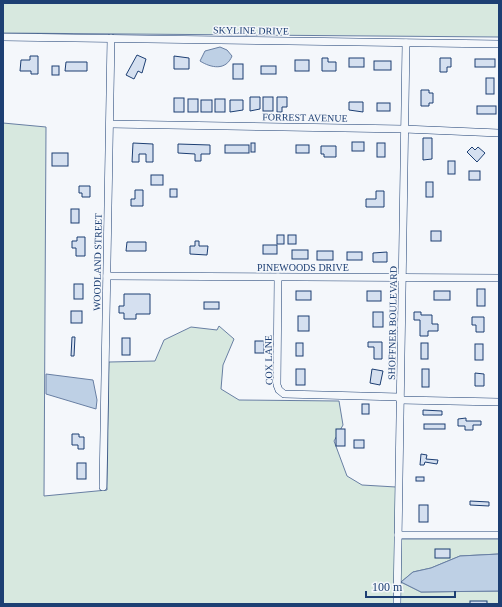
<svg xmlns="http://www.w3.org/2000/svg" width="502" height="607" font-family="'Times New Roman',serif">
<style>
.green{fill:#d7e8df;stroke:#687fa3}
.water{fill:#bed0e5;stroke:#687fa3}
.building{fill:#d5e0f0;stroke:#1d3f73}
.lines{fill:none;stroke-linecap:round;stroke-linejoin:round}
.minor-casing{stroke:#1d3f73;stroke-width:8}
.minor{stroke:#f4f7fb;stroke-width:7}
.labels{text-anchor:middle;stroke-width:3;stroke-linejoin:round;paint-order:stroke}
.street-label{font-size:10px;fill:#1d3f73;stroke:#f4f7fb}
</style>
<rect width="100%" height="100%" fill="#f4f7fb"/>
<g class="green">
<path d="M 3,3 L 499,3 L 499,37 L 3,33 Z"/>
<path d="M 3,123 L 46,127 L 44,496 L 107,490 L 109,362 L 155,361 L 164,340 L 191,327 L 217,330 L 219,326 L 234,339 L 223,365 L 221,389 L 239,400 L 339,401 L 343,425 L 334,441 L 347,476 L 362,485 L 396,487 L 394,604 L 3,604 Z"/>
<path d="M 401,539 L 499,539 L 499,554 L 460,556 L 431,568 L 413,572 L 401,582 L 421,592 L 499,591 L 499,604 L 400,604 Z"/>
</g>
<g class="water">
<path d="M 220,47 L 227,50 L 232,56 C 226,71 211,68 200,61 L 205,51 Z"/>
<path d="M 46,374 L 93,380 L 97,400 L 96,409 L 46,394 Z"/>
<path d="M 499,554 L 499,591 L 421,592 L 401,582 L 413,572 L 431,568 L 460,556 Z"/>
</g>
<g class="building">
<path d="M 137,55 L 146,59 L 142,73 L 138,71 L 134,79 L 126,75 Z"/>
<path d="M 30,56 L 38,56 L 38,74 L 31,74 L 31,71 L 20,71 L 21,60 L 30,60 Z"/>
<path d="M 174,56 L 189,58 L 189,69 L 174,69 Z"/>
<path d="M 322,58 L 328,58 L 328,62 L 336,62 L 336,71 L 322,71 Z"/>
<rect x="349" y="58" width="15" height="9"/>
<path d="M 440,58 L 451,58 L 451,67 L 447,67 L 447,72 L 440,72 Z"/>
<rect x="475" y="59" width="20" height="8"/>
<rect x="295" y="60" width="14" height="11"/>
<rect x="374" y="61" width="17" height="9"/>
<path d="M 66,62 L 87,62 L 87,71 L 65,71 Z"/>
<rect x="233" y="64" width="10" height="15"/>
<rect x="52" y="66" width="7" height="9"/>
<rect x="261" y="66" width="15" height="8"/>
<rect x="486" y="78" width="8" height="16"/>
<path d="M 421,90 L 429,90 L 429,93 L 433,93 L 433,103 L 429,103 L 429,106 L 421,106 Z"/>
<path d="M 250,97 L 260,97 L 260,109 L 250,111 Z"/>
<rect x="263" y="97" width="10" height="14"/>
<path d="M 277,97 L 287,97 L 287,107 L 282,107 L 282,112 L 277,112 Z"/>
<rect x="174" y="98" width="10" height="14"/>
<rect x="188" y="99" width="10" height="13"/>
<rect x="215" y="99" width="10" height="13"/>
<rect x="201" y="100" width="11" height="12"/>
<path d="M 230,100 L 243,100 L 243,110 L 230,112 Z"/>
<path d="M 349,102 L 363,102 L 363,112 L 349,110 Z"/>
<rect x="377" y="103" width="13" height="8"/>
<rect x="477" y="106" width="19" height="8"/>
<path d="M 423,138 L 432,138 L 432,159 L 423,160 Z"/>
<rect x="352" y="142" width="12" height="9"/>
<path d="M 133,143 L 153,144 L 153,162 L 146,162 L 146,154 L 139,154 L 139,162 L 132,162 Z"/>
<rect x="251" y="143" width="4" height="9"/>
<rect x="377" y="143" width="8" height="14"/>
<path d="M 178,144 L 210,145 L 210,154 L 201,154 L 201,161 L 195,161 L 195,154 L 178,153 Z"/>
<rect x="225" y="145" width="24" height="8"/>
<rect x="296" y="145" width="13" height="8"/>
<path d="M 321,146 L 336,146 L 336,157 L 324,157 L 324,154 L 321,154 Z"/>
<path d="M 472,147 L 475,150 L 478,147 L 485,153 L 477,162 L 467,152 Z"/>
<rect x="52" y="153" width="16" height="13"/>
<rect x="448" y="161" width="7" height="13"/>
<rect x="469" y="171" width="11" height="9"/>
<rect x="151" y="175" width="12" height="10"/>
<rect x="426" y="182" width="7" height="15"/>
<path d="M 79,186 L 90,186 L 90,197 L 82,197 L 82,193 L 79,193 Z"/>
<rect x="170" y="189" width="7" height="8"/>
<path d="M 135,190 L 143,190 L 143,206 L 131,206 L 131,199 L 135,199 Z"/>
<path d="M 376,191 L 384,191 L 384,207 L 366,207 L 366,199 L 376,199 Z"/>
<rect x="71" y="209" width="8" height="14"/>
<rect x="431" y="231" width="10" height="10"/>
<rect x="277" y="235" width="7" height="9"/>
<rect x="288" y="235" width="8" height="9"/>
<path d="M 77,237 L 85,237 L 85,256 L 76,256 L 76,248 L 72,248 L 72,241 L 77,241 Z"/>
<path d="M 195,241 L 199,241 L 199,246 L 208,246 L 207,255 L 190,254 L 190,246 L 195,246 Z"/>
<path d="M 127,242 L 146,242 L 146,251 L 126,251 Z"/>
<rect x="263" y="245" width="14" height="9"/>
<rect x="292" y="250" width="16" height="9"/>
<rect x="317" y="251" width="16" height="9"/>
<rect x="347" y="252" width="15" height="8"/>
<path d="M 387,252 L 387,262 L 373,262 L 373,253 Z"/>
<rect x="74" y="284" width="9" height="15"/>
<rect x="477" y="289" width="8" height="17"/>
<rect x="296" y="291" width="15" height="9"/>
<rect x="367" y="291" width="14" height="10"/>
<rect x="434" y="291" width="16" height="9"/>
<path d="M 124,294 L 150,294 L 150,314 L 136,314 L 136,319 L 124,319 L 124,313 L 119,313 L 119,306 L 124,306 Z"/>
<rect x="204" y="302" width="15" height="7"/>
<rect x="71" y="311" width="11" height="12"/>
<rect x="373" y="312" width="10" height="15"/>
<path d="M 414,312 L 421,312 L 421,315 L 432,315 L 432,324 L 438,324 L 438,331 L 428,331 L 428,336 L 420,336 L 420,320 L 414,320 Z"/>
<rect x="298" y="316" width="11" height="15"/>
<path d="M 472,317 L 484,317 L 484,332 L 476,332 L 476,325 L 472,325 Z"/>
<path d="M 72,337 L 75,337 L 74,356 L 71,356 Z"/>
<rect x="122" y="338" width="8" height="17"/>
<rect x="255" y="341" width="9" height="12"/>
<path d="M 368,342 L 382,342 L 382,359 L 374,359 L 374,347 L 368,347 Z"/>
<rect x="296" y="343" width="7" height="13"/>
<rect x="421" y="343" width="7" height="16"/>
<rect x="475" y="344" width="8" height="16"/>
<rect x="296" y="369" width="9" height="16"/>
<path d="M 372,369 L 383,371 L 380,385 L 370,383 Z"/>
<rect x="422" y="369" width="7" height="18"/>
<path d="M 475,373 L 484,374 L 484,386 L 475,386 Z"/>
<rect x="362" y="404" width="7" height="10"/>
<path d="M 423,410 L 442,411 L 442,415 L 423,415 Z"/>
<path d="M 466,418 L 466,421 L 481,421 L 481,425 L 473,425 L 473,430 L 465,430 L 465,426 L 458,426 L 458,419 Z"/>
<rect x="424" y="424" width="21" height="5"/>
<rect x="336" y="429" width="9" height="17"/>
<path d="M 72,434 L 79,434 L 79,437 L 84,437 L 84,449 L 78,449 L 78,445 L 72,445 Z"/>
<rect x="354" y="440" width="10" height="8"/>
<path d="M 421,454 L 427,455 L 426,459 L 438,460 L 437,464 L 425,462 L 424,465 L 420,465 Z"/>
<rect x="77" y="463" width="9" height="16"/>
<rect x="416" y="477" width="8" height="4"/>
<path d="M 470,501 L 489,502 L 489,506 L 470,505 Z"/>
<rect x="419" y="505" width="9" height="17"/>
<rect x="435" y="549" width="15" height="9"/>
<rect x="470" y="601" width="17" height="3"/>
</g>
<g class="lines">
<defs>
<g id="minor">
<path d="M 3,37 L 499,44"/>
<path d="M 110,124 L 404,129 L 499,133"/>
<path d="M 107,276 L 499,278"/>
<path d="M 278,277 L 277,385 L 279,390 L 284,394 L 400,397"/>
<path d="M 400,400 L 499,402"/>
<path d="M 103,487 L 111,38"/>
<path d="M 398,535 L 499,535"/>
<path d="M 397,604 L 406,43"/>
</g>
</defs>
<use href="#minor" class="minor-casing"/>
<use href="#minor" class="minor"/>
</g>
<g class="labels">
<g class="street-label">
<text transform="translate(251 30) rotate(1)" y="4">SKYLINE DRIVE</text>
<text transform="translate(305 117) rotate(1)" y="4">FORREST AVENUE</text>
<text transform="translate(97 262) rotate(-89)" y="4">WOODLAND STREET</text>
<text x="303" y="271">PINEWOODS DRIVE</text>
<text transform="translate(392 323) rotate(-89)" y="4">SHOFFNER BOULEVARD</text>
<text transform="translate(268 360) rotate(-91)" y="4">COX LANE</text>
</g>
</g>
<rect width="502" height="607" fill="none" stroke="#1d3f73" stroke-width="8"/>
<path d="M366 591v6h89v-6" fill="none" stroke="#1d3f73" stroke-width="2"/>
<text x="372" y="591" font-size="12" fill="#1d3f73" stroke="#f4f7fb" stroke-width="3" paint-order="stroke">100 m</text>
</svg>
